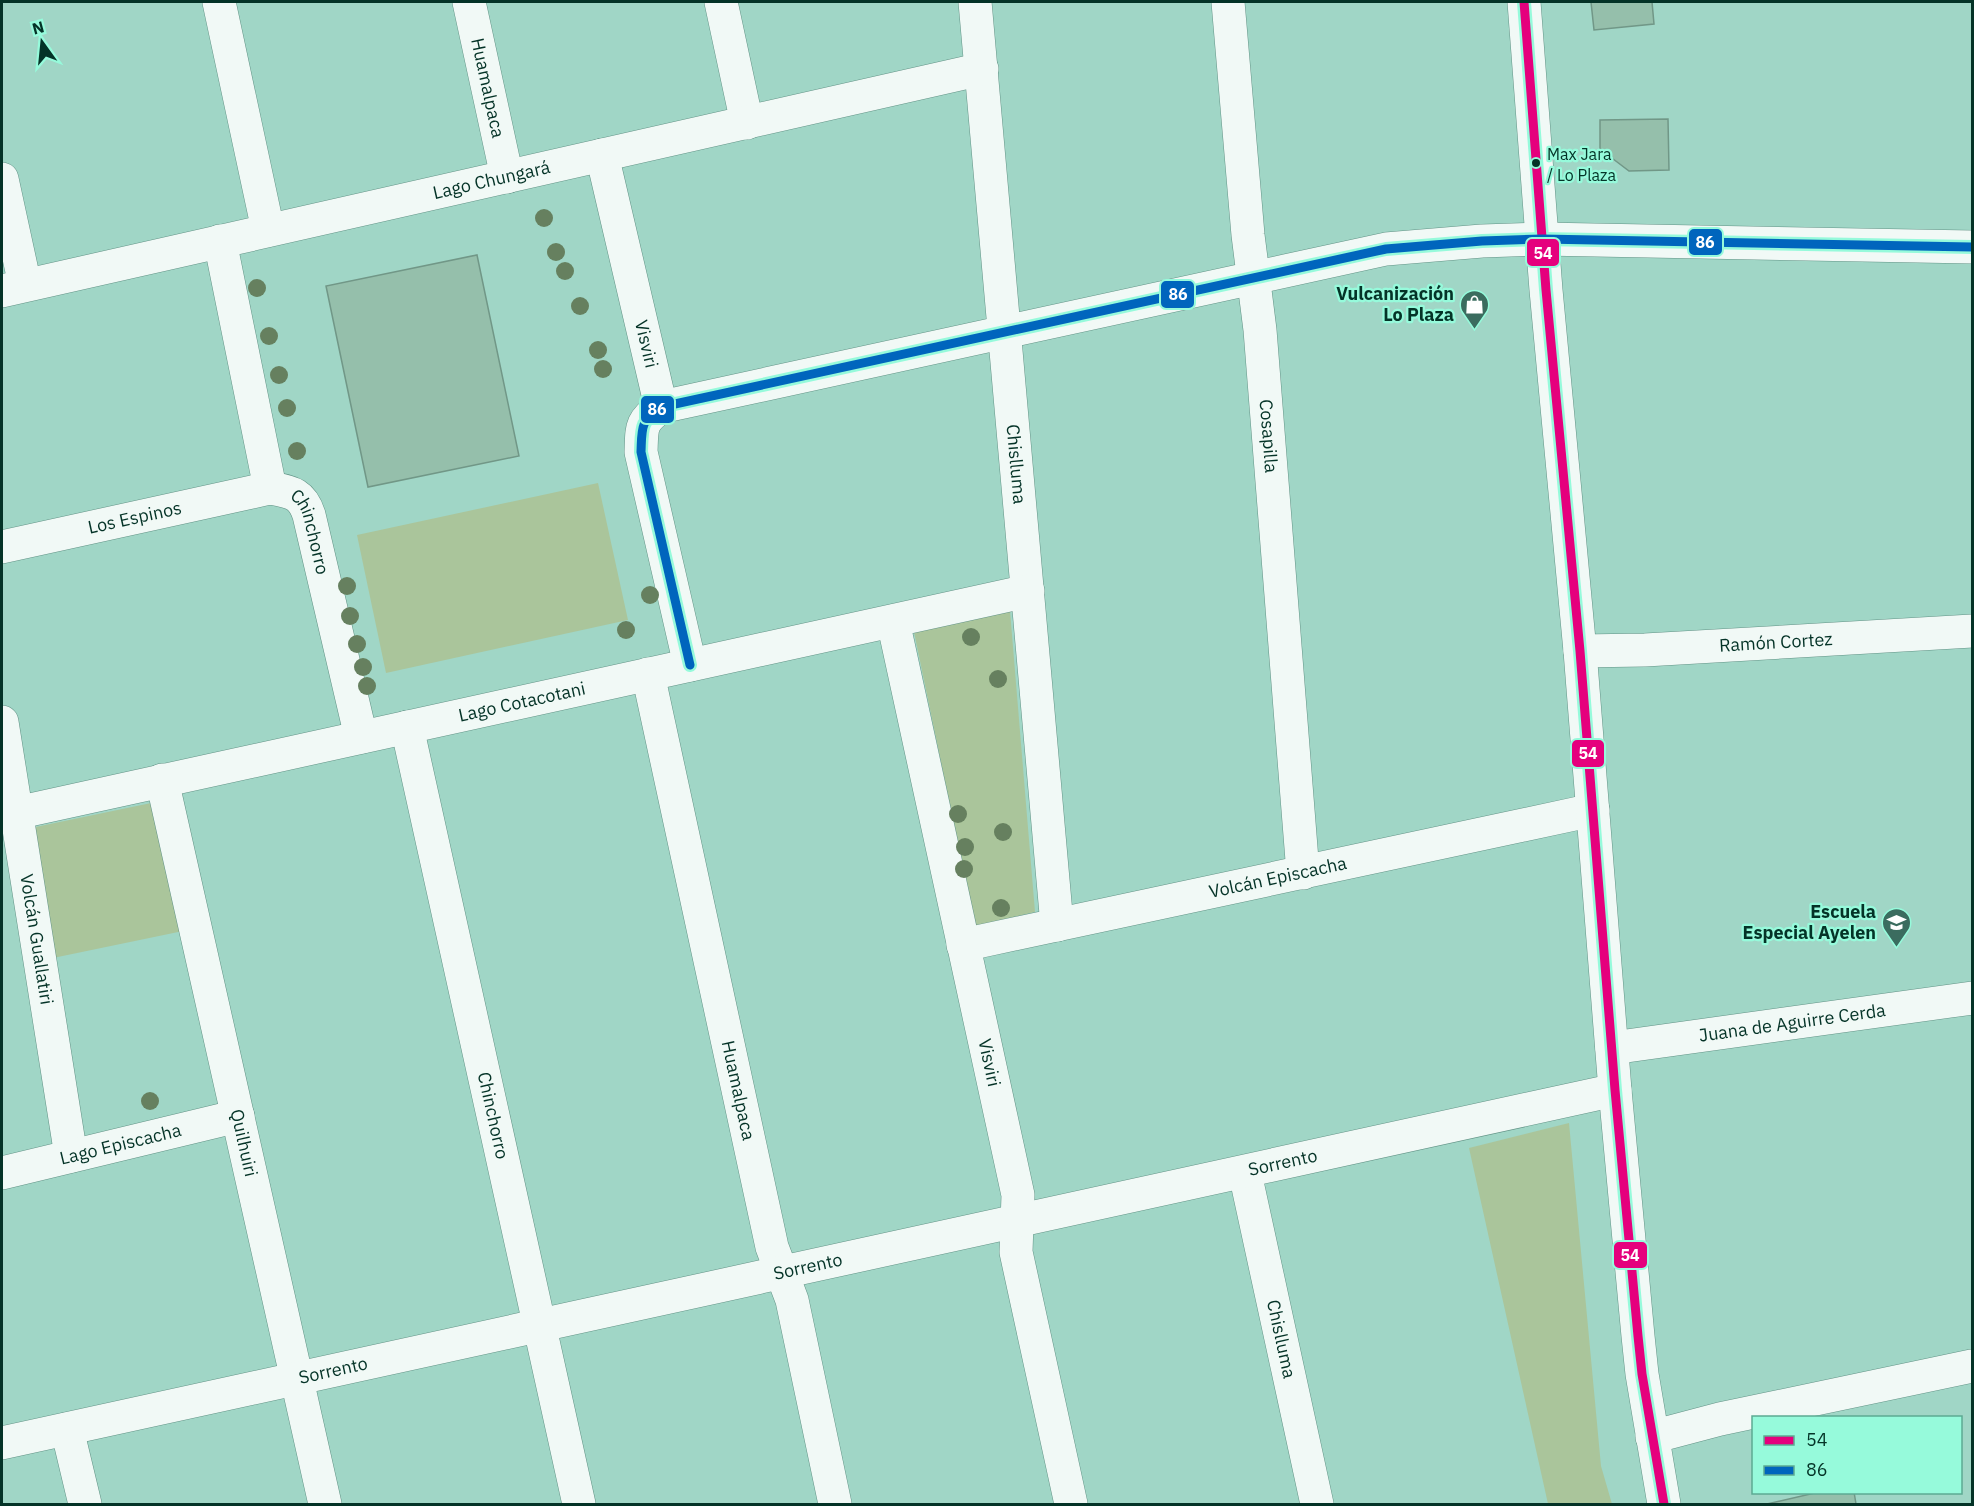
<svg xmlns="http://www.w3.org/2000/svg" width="1974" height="1506" font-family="'IBM Plex Sans',sans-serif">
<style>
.green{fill:#aac59b}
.building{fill:#95bfab;stroke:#719787;stroke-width:1.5}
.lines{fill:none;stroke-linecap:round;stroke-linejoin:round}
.minor-casing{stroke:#629386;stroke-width:34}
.major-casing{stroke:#629386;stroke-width:34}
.minor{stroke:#f1f9f6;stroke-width:33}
.major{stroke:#f1f9f6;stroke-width:33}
.bus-1-casing{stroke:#96fadb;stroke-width:14}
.bus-2-casing{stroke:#96fadb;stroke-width:14}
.bus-1{stroke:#e5007d;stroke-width:9}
.bus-2{stroke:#0065bd;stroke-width:9}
.tree{fill:#66805f}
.bus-dot{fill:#043327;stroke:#96fadb;stroke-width:2}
.labels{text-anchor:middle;stroke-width:4.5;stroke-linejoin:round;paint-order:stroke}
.bus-label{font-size:16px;fill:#043327;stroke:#96fadb;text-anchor:start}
.street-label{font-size:18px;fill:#043327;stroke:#96fadb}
.poi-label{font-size:18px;font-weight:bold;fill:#043327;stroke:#96fadb;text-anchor:end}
.line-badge{stroke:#96fadb;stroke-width:2}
.badge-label{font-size:16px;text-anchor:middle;font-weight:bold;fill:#fff}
</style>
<rect width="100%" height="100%" fill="#a0d6c6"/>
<g class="green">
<path d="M 598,483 L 628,620 L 386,673 L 357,535 Z"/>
<path d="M 1010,611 L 1035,912 L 975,926 L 914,632 Z"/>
<path d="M 156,802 L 183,931 L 53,958 L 26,829 Z"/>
<path d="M 1569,1123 L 1601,1466 L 1612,1504 L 1548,1504 L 1469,1148 Z"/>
</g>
<g class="building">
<path d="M 1591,2 L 1652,2 L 1654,24 L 1594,30 Z"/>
<path d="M 1668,119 L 1669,170 L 1629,171 L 1600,149 L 1600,120 Z"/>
<path d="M 477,255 L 519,456 L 368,487 L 326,286 Z"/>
<path d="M 1819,1492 L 1854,1492 L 1856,1504 L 1767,1504 Z"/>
</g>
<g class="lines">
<defs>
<g id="minor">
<path d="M 219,2 L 268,230"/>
<path id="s1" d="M 469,2 L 507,177"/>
<path d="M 721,2 L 747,123"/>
<path id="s2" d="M 975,2 L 1057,925"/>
<path id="s3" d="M 1228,2 L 1248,235 L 1260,330 L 1303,873"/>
<path id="s4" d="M 602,155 L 661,407"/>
<path d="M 2,179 L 25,285"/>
<path d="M 220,241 L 270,488"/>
<path id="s5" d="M 2,291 L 982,69"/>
<path id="s6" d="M 2,547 L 270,488 C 291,492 302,493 309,515 L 361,737"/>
<path id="s7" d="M 893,621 L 1018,1195 L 1016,1252 L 1071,1504"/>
<path id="s8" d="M 1580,651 L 1645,650 L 1972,631"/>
<path d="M 690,665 L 641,452 C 642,427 640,422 661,407 L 1386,249 L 1482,241 L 1542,239 L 1972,247"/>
<path id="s9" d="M 648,674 L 772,1247 L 792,1300 L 835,1504"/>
<path id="s10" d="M 2,722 L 71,1156"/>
<path id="s11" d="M 407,727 L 579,1504"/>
<path id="s12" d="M 162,780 L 325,1504"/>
<path id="s13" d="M 16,813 L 1028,591"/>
<path id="s14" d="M 963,945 L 1593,810"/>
<path id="s15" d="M 1612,1048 L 1972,998"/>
<path id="s16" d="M 2,1173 L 238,1116"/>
<path id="s17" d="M 1245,1173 L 1317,1504"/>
<path d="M 67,1429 L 85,1504"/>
<path d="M 1652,1437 L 1720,1419 L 1972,1366"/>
<path id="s18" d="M 2,1443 L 1615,1090"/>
</g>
<path id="major" d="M 1524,2 L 1546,290 L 1580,651 L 1615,1090 L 1638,1336 L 1642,1374 L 1664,1504"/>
</defs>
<use href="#minor" class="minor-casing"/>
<use href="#major" class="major-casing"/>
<use href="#minor" class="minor"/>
<use href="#major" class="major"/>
<defs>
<path id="bus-1" d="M 1524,2 L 1546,290 L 1580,651 L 1615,1090 L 1638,1336 L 1642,1374 L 1664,1504"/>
<path id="bus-2" d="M 690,665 L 641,452 C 642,427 640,422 661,407 L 1386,249 L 1482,241 L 1542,239 L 1972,247"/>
</defs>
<use href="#bus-1" class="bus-1-casing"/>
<use href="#bus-2" class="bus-2-casing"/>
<use href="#bus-1" class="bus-1"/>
<use href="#bus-2" class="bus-2"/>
</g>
<g class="tree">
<circle cx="544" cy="218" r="9"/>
<circle cx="556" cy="252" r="9"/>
<circle cx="565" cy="271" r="9"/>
<circle cx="257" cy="288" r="9"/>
<circle cx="580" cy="306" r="9"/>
<circle cx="269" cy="336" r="9"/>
<circle cx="598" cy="350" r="9"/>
<circle cx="603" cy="369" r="9"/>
<circle cx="279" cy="375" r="9"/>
<circle cx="287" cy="408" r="9"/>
<circle cx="297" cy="451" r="9"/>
<circle cx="347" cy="586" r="9"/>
<circle cx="650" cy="595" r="9"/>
<circle cx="350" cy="616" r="9"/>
<circle cx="626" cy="630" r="9"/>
<circle cx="971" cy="637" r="9"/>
<circle cx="357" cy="644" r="9"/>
<circle cx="363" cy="667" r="9"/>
<circle cx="998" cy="679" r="9"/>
<circle cx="367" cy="686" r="9"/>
<circle cx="958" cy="814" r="9"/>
<circle cx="1003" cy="832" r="9"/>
<circle cx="965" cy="847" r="9"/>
<circle cx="964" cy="869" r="9"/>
<circle cx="1001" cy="908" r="9"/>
<circle cx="150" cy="1101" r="9"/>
</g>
<defs>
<symbol id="shop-pin" viewBox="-11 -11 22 30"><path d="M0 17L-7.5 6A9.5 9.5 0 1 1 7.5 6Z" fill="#3b6c5f" stroke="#96fadb"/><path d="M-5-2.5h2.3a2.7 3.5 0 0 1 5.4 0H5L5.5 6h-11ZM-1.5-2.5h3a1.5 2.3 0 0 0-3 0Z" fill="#fff"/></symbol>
<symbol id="school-pin" viewBox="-11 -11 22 30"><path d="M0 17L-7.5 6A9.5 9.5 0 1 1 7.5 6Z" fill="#3b6c5f" stroke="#96fadb"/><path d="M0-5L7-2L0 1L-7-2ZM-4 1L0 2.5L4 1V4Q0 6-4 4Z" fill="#fff"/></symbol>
</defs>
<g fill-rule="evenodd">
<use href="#shop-pin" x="1458" y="288" width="33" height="45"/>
<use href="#school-pin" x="1880" y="906" width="33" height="45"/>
</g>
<circle class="bus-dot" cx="1536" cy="163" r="5"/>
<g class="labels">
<g class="bus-label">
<text x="1547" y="160">Max Jara<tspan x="1547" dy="21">/ Lo Plaza</tspan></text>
</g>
<g class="street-label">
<text dy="6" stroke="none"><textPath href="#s1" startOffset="88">Huamalpaca</textPath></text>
<text dy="6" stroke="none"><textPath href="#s5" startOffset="502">Lago Chungará</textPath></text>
<text dy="6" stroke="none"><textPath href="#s4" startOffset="194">Visviri</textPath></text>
<text dy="6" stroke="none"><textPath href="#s3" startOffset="436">Cosapilla</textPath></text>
<text dy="6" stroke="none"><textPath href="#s2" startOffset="464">Chislluma</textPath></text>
<text dy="6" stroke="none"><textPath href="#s6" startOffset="136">Los Espinos</textPath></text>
<text dy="6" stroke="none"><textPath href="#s6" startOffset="342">Chinchorro</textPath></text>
<text dy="6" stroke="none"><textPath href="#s8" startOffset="196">Ramón Cortez</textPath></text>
<text dy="6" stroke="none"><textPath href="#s13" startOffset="518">Lago Cotacotani</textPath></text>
<text dy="6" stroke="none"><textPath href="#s14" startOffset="322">Volcán Episcacha</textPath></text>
<text dy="6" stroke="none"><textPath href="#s10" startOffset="220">Volcán Guallatiri</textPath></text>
<text dy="6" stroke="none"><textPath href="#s15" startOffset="182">Juana de Aguirre Cerda</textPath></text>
<text dy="6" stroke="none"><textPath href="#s7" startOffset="452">Visviri</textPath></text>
<text dy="6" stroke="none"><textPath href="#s9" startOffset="426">Huamalpaca</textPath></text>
<text dy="6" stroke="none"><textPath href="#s11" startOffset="398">Chinchorro</textPath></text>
<text dy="6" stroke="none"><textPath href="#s12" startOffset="372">Quilhuiri</textPath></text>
<text dy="6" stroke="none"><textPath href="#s16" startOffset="122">Lago Episcacha</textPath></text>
<text dy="6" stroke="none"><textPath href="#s18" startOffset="1311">Sorrento</textPath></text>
<text dy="6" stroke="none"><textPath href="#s18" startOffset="825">Sorrento</textPath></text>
<text dy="6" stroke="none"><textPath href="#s17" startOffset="170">Chislluma</textPath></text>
<text dy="6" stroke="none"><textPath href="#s18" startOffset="339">Sorrento</textPath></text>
</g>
<g class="poi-label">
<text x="1454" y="300">Vulcanización<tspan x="1454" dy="21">Lo Plaza</tspan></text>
<text x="1876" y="918">Escuela<tspan x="1876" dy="21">Especial Ayelen</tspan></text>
</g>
</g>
<g class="line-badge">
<rect x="1688" y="228" width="35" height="28" rx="6" fill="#0065bd"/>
<rect x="1526" y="238" width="34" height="29" rx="6" fill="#e5007d"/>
<rect x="1160" y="280" width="35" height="29" rx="6" fill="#0065bd"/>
<rect x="640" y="395" width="35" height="29" rx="6" fill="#0065bd"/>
<rect x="1571" y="739" width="34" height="29" rx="6" fill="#e5007d"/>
<rect x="1613" y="1241" width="35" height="28" rx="6" fill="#e5007d"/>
</g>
<g class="badge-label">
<text x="1705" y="248">86</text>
<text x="1543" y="259">54</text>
<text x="1178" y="300">86</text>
<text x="657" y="415">86</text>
<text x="1588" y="759">54</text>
<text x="1630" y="1261">54</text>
</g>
<rect width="1974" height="1506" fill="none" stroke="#043327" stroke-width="6"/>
<rect x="1752" y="1416" width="210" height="78" fill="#96fadb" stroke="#5caa93" stroke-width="1.5"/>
<rect x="1764" y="1436" width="30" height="9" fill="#e5007d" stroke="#5caa93" stroke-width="1.5"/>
<text x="1806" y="1446" font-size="18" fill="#043327">54</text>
<rect x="1764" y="1466" width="30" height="9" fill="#0065bd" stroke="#5caa93" stroke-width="1.5"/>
<text x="1806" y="1476" font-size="18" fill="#043327">86</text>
<g transform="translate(42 42) rotate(345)" stroke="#96fadb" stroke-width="4.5" paint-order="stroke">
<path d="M0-4.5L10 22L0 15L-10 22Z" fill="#043327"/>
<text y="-9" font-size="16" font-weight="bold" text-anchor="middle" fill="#043327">N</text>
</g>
</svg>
